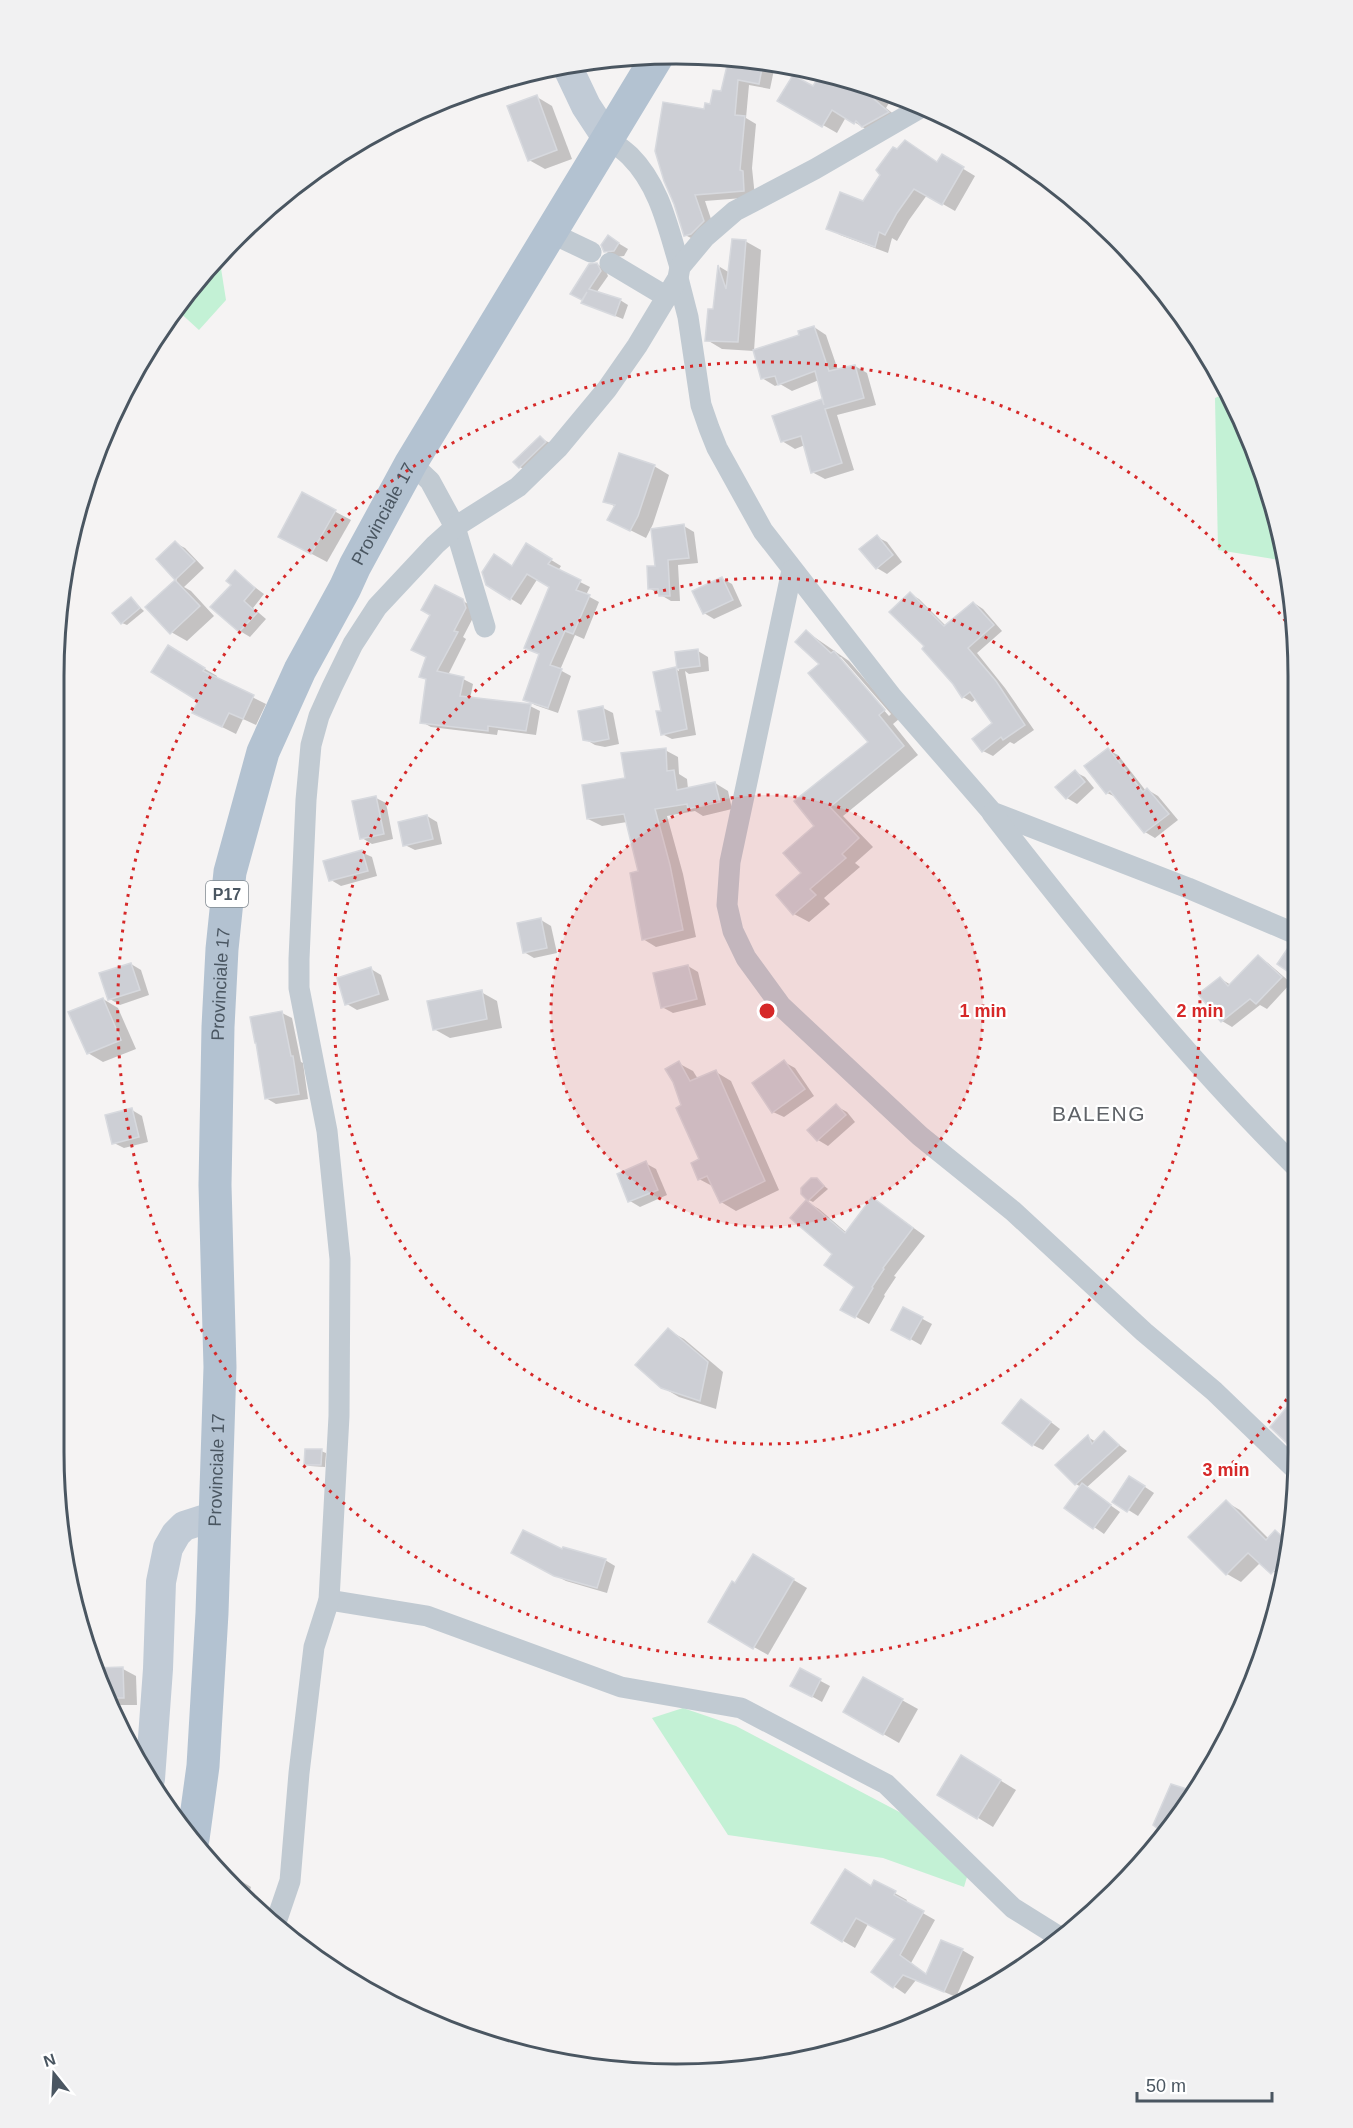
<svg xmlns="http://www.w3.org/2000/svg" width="1353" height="2128" font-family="Arial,sans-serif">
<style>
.green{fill:#c3f1d5}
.shadow{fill:#0003;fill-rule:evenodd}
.building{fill:#cdcfd5;stroke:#d7d9de;stroke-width:1.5}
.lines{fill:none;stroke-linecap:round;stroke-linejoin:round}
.street{stroke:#c1cad2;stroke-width:21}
.secondary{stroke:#c1cbd6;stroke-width:30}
.primary{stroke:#b3c2d1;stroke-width:33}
.ring{fill:none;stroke:#d62828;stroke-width:3;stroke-dasharray:3 6}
.labels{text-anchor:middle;stroke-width:4.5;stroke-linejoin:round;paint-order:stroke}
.shield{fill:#fff;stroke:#808990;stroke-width:1.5}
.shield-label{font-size:16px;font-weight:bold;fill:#4a5661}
.street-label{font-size:18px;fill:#4a5661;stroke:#fff}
.quarter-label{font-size:21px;letter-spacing:1.5px;fill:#5f6368;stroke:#fff}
.rim{fill:none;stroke:#4a5661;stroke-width:3}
.centre{fill:#d62828;stroke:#fff;stroke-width:3}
.ring-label{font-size:18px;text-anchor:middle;font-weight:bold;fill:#d62828;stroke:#fff;stroke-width:4.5;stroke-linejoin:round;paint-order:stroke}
</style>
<rect width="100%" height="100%" fill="#f5f3f3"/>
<g class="green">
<path d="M 242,234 L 220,262 L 226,300 L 199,330 L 176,309 L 183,297 Z"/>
<path d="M 1229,392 L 1235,401 L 1278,515 L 1285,561 L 1218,550 L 1215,398 Z"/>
<path d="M 683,1708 L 736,1726 L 926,1826 L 970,1867 L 964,1887 L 883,1858 L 728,1835 L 652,1718 Z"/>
</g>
<g class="shadow">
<path d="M 730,57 L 775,65 L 770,89 L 749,85 L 746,118 L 756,124 L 752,168 L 755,197 L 705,201 L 714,228 L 697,241 L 685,235 L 705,111 L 722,93 Z"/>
<path d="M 823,73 L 844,84 L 847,79 L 893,96 L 886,108 L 901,120 L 869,131 L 846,117 L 837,133 L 779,100 L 813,88 Z"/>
<path d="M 537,97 L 552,106 L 572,159 L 545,169 L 529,160 Z"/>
<path d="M 942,156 L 975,176 L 955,211 L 927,195 L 909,220 L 897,241 L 892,238 L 888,253 L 840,235 L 828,228 L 864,203 L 938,163 Z"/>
<path d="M 745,241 L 761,250 L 754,351 L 722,349 L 707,340 L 714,311 L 720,267 L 730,273 Z"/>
<path d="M 618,243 L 628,249 L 624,256 L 615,257 L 605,251 Z"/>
<path d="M 597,264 L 605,269 L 608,276 L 596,293 L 620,300 L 628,305 L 623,319 L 591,306 L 584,300 L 572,293 Z"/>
<path d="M 814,327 L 826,335 L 838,370 L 855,366 L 867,373 L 876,405 L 837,415 L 854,470 L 825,479 L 812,472 L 805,445 L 795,449 L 782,441 L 822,400 L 825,402 L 819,380 L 792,391 L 780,384 L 775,386 L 762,378 L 801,336 Z"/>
<path d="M 540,438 L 550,443 L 530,473 L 520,467 Z"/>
<path d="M 654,466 L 669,475 L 653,524 L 646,538 L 624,527 L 616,507 L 605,501 Z"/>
<path d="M 302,494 L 351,520 L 327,562 L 295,545 Z"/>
<path d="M 684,526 L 694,532 L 698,563 L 678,565 L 680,601 L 671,601 L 649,588 L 657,567 Z"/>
<path d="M 877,537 L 887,542 L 902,562 L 887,574 L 877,568 Z"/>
<path d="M 175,543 L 185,548 L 204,568 L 184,587 L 191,591 L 214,616 L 187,641 L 171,632 L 147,607 L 177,580 L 158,559 Z"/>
<path d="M 527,545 L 561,566 L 558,571 L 590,587 L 586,595 L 599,602 L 584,639 L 575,635 L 560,670 L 571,676 L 558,713 L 535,705 L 525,699 L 541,655 L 526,648 L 551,587 L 538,578 L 521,605 L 487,584 L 518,571 Z"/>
<path d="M 235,572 L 264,594 L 253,608 L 266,619 L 250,637 L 240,631 L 233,585 Z"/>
<path d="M 721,578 L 732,584 L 742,606 L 714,619 L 704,613 Z"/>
<path d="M 910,594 L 919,599 L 946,626 L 974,603 L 983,609 L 1002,631 L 977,653 L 1005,688 L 1034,730 L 1014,744 L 1010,742 L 993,756 L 983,751 L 994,723 L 977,698 L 972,702 L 963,697 L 926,646 Z"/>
<path d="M 131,599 L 144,611 L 127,625 L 122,623 Z"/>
<path d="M 463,601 L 473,607 L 475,614 L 463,637 L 466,639 L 448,675 L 463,679 L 473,684 L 470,699 L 530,706 L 540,711 L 536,735 L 498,730 L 497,735 L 431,727 L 422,722 L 428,680 L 421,676 Z"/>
<path d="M 807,632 L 849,661 L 899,719 L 893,724 L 918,755 L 843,816 L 873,847 L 855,863 L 860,867 L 824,898 L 830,904 L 809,922 L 794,914 L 816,826 L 870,742 L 821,664 ZM 837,657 L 841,657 L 891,714 L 889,716 Z"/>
<path d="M 168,647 L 217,676 L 216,679 L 266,704 L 256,725 L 243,719 L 236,734 L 194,713 L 200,700 Z"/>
<path d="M 698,651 L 708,657 L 709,671 L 689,674 L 685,671 L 696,735 L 672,739 L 662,734 L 675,669 L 679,671 L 677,653 Z"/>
<path d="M 603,708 L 613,713 L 619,744 L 605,747 L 595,745 L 585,739 Z"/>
<path d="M 665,750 L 678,757 L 679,774 L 687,779 L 688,789 L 715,783 L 728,791 L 732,809 L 703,816 L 695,811 L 667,816 L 683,874 L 696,937 L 656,947 L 643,939 L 640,872 L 627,822 L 602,826 L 588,819 L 627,780 Z"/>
<path d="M 1108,750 L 1118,755 L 1146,791 L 1148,790 L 1158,796 L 1178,820 L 1155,838 L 1145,832 L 1118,798 L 1107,793 Z"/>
<path d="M 1075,772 L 1085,777 L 1094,788 L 1077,804 L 1067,798 Z"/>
<path d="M 376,798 L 386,803 L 393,839 L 372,844 L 362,838 Z"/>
<path d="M 427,816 L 437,822 L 442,844 L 415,850 L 405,845 Z"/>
<path d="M 361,852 L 372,857 L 377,876 L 341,886 L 331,880 Z"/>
<path d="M 541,920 L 551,926 L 557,953 L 534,958 L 524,952 Z"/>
<path d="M 1258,957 L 1268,963 L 1291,983 L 1267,1009 L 1260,1005 L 1232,1027 L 1222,1021 L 1221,979 L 1231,985 Z"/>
<path d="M 131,964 L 141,970 L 149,995 L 120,1005 L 110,999 Z"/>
<path d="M 688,966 L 698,972 L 706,1005 L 673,1013 L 662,1007 Z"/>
<path d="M 371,969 L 381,975 L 389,1000 L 357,1010 L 347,1004 Z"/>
<path d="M 481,992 L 497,1001 L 502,1028 L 450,1038 L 434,1029 Z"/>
<path d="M 103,999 L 118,1008 L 136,1049 L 103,1062 L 88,1053 Z"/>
<path d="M 282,1013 L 292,1018 L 301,1062 L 303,1063 L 308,1099 L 276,1104 L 266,1098 Z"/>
<path d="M 784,1062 L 795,1068 L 814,1096 L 784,1117 L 773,1112 Z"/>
<path d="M 678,1063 L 693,1071 L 698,1079 L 716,1072 L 731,1081 L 779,1190 L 736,1211 L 721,1202 L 714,1187 L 699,1179 L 701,1160 L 674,1082 Z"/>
<path d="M 836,1106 L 847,1112 L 855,1122 L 828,1146 L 818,1140 L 810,1130 Z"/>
<path d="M 132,1110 L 142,1116 L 148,1142 L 124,1148 L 114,1143 Z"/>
<path d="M 645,1163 L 656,1169 L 667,1195 L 640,1207 L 630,1201 Z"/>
<path d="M 817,1180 L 828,1189 L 813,1202 L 809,1200 Z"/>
<path d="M 873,1199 L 925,1236 L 894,1276 L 896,1277 L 884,1295 L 885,1296 L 869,1324 L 842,1309 L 856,1286 L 807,1202 L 819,1209 L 847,1233 Z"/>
<path d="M 904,1309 L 932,1324 L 921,1345 L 893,1329 Z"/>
<path d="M 668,1330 L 684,1339 L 723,1372 L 716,1409 L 679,1397 L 662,1387 Z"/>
<path d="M 1031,1407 L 1060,1429 L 1043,1450 L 1033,1445 Z"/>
<path d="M 1104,1433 L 1127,1451 L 1086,1488 L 1120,1512 L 1104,1534 L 1066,1507 L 1081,1487 L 1076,1484 L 1088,1437 L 1096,1442 Z"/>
<path d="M 321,1451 L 326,1453 L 325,1467 L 310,1466 L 305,1464 Z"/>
<path d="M 1139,1483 L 1154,1493 L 1138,1516 L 1114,1501 Z"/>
<path d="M 1226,1502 L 1240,1510 L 1269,1539 L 1275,1532 L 1291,1542 L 1282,1578 L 1261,1562 L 1241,1582 L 1227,1574 Z"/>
<path d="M 523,1558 L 605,1560 L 615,1566 L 607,1593 L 566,1581 Z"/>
<path d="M 767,1564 L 807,1588 L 768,1655 L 710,1622 L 735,1585 Z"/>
<path d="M 96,1669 L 123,1669 L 136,1676 L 137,1705 L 114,1705 Z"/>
<path d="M 800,1670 L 830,1686 L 822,1702 L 802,1691 Z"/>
<path d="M 864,1679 L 918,1709 L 899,1743 L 845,1712 Z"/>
<path d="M 962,1757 L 1016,1790 L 993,1827 L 939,1794 Z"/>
<path d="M 1172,1786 L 1192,1793 L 1167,1834 L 1155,1824 Z"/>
<path d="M 226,1877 L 241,1881 L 251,1887 L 247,1901 L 236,1891 Z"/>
<path d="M 875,1882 L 907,1900 L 905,1903 L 935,1920 L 911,1963 L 927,1975 L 962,1950 L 974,1957 L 956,1997 L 916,1980 L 905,1994 L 873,1972 L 897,1939 L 868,1924 L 855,1948 L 813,1923 L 872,1887 Z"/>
<path d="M 1025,1961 L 1030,1963 L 1022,1969 Z"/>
</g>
<g class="building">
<path d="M 729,57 L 763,63 L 759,84 L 738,80 L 735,115 L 745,116 L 740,170 L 743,171 L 744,191 L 695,195 L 704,221 L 691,234 L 684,236 L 674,204 L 664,181 L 655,151 L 663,102 L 704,109 L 705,103 L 710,104 L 713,90 L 721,91 Z"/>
<path d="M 821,73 L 838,75 L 878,91 L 874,99 L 889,112 L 862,127 L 856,121 L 854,124 L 832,110 L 822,127 L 777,101 L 793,75 L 813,86 Z"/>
<path d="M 537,95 L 557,150 L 528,161 L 507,106 Z"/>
<path d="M 905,140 L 937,162 L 942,154 L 964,167 L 942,205 L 914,189 L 897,213 L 885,235 L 879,232 L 875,247 L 826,229 L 840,192 L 863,201 L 880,175 L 876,170 L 893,147 L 897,149 Z"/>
<path d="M 608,235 L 619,243 L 614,251 L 604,252 L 601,245 Z"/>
<path d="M 732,239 L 746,240 L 738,342 L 705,341 L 708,309 L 713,309 L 718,265 L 726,289 Z"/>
<path d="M 597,263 L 601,271 L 589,289 L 621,299 L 615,316 L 581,303 L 587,292 L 582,300 L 570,294 L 589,264 Z"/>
<path d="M 814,326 L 829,371 L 855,365 L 864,398 L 825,409 L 842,463 L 811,473 L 801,436 L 781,442 L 772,416 L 822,399 L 824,405 L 815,371 L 778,385 L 775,376 L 761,379 L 753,350 L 799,335 L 798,331 Z"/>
<path d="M 540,436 L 546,442 L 519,468 L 513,462 Z"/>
<path d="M 619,453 L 655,465 L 638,516 L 630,531 L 607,520 L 615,505 L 603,502 Z"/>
<path d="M 302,492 L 336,510 L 311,554 L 278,537 Z"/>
<path d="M 684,524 L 689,558 L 668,560 L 670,596 L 659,596 L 658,589 L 648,589 L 647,566 L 655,566 L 651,529 Z"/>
<path d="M 877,535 L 893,555 L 876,569 L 859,549 Z"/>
<path d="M 175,541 L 195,561 L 175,580 L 156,559 Z"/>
<path d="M 526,543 L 552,559 L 548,564 L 581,580 L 576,590 L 590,595 L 573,634 L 565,631 L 550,665 L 562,669 L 548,708 L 523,700 L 539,654 L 524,648 L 549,587 L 527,574 L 510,600 L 486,585 L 482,572 L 494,554 L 512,566 Z"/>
<path d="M 235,570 L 255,588 L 244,601 L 257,613 L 239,632 L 210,607 L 231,585 L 226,581 Z"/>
<path d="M 722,577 L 733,600 L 703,614 L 692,591 Z"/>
<path d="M 175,580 L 200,606 L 170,634 L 145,607 Z"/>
<path d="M 435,585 L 463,599 L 466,608 L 454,631 L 458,632 L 437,671 L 464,677 L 460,696 L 531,704 L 526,731 L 488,726 L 488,731 L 420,723 L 426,679 L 419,677 L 426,657 L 411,650 L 430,615 L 421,610 Z"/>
<path d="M 910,592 L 944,626 L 973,602 L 994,625 L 968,648 L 996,681 L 1025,725 L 1003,740 L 1001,737 L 982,752 L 972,739 L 992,723 L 970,692 L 962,698 L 953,684 L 922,649 L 924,646 L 889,612 Z"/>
<path d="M 131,597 L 140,608 L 121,624 L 112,613 Z"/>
<path d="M 806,630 L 831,653 L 834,651 L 885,710 L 879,715 L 904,746 L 830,807 L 859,838 L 842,854 L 846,858 L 810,889 L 816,895 L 793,915 L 776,895 L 801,873 L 783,853 L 814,826 L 794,801 L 868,742 L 808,673 L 819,664 L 795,642 Z"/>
<path d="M 168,645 L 205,668 L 203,671 L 254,695 L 243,719 L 229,713 L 222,727 L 192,713 L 198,701 L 151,672 Z"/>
<path d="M 698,649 L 700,666 L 677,669 L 675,652 Z"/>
<path d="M 676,667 L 687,729 L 661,735 L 656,711 L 661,711 L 653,672 Z"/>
<path d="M 603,706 L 609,739 L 594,742 L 583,740 L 578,711 Z"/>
<path d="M 666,748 L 667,771 L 674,770 L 677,790 L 715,782 L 720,802 L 688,809 L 687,804 L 655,809 L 670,865 L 683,930 L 642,940 L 630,873 L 638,871 L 624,814 L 587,819 L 582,785 L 625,778 L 621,753 Z"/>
<path d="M 1108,748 L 1143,792 L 1147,788 L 1169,814 L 1144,833 L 1110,791 L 1106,794 L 1084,766 Z"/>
<path d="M 1075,770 L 1085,782 L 1066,799 L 1055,787 Z"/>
<path d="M 376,796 L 384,834 L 360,839 L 352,801 Z"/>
<path d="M 427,815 L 433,839 L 403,846 L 398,822 Z"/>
<path d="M 362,850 L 368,871 L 329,881 L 323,861 Z"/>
<path d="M 541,918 L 547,948 L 523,953 L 517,923 Z"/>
<path d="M 1290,945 L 1296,947 L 1296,977 L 1277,964 Z"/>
<path d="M 1258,955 L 1282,977 L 1256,1004 L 1250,999 L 1221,1022 L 1198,994 L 1220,977 L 1228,986 Z"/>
<path d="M 131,963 L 140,990 L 108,1000 L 99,973 Z"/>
<path d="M 688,965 L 697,999 L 661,1008 L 653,973 Z"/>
<path d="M 371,967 L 379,994 L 345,1005 L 337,978 Z"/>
<path d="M 482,990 L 487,1019 L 433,1030 L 427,1001 Z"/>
<path d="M 103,998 L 121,1040 L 87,1054 L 68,1012 Z"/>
<path d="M 282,1011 L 291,1056 L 293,1056 L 299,1094 L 265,1099 L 256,1043 L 255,1043 L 250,1017 Z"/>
<path d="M 784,1060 L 805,1089 L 772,1113 L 752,1083 Z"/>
<path d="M 679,1061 L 690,1081 L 716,1070 L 765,1181 L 720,1203 L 707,1176 L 698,1180 L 691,1163 L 699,1159 L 676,1108 L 681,1105 L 673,1082 L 665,1069 Z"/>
<path d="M 836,1104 L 846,1115 L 817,1141 L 807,1130 Z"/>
<path d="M 132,1108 L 139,1137 L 112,1144 L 105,1115 Z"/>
<path d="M 646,1161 L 658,1190 L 628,1202 L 617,1174 Z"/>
<path d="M 811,1178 L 817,1178 L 824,1186 L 808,1201 L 801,1194 L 801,1188 Z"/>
<path d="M 872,1197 L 913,1228 L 883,1268 L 884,1269 L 872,1287 L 873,1288 L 855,1318 L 840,1310 L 854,1287 L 824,1265 L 832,1254 L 790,1218 L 806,1200 L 845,1233 Z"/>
<path d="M 903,1307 L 923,1317 L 910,1340 L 891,1330 Z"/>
<path d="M 668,1328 L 708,1362 L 700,1401 L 661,1388 L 635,1365 Z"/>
<path d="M 1021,1399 L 1051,1422 L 1032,1446 L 1002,1423 Z"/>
<path d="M 1294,1399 L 1294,1450 L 1270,1427 Z"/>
<path d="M 1104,1431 L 1119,1445 L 1075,1485 L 1055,1465 L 1088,1435 L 1092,1444 Z"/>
<path d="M 305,1449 L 322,1449 L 321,1465 L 304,1465 Z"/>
<path d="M 1129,1476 L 1145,1486 L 1127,1512 L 1112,1502 Z"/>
<path d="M 1082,1483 L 1111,1505 L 1093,1529 L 1064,1508 Z"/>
<path d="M 1226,1500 L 1266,1540 L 1275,1530 L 1290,1544 L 1287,1556 L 1271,1574 L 1248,1553 L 1226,1575 L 1188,1537 Z"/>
<path d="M 523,1530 L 562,1549 L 563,1547 L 606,1559 L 597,1588 L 554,1576 L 511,1553 Z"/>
<path d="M 753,1554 L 794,1579 L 753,1649 L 708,1622 L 732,1581 L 735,1583 Z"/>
<path d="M 123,1667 L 124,1698 L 110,1698 L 95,1668 Z"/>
<path d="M 800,1668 L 821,1679 L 812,1697 L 790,1686 Z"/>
<path d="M 863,1677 L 903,1699 L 883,1735 L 843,1712 Z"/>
<path d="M 961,1755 L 1001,1780 L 977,1819 L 937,1795 Z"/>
<path d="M 1171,1784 L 1193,1791 L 1166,1835 L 1153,1825 Z"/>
<path d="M 845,1869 L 871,1886 L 874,1880 L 896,1891 L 894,1895 L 924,1911 L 900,1955 L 926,1974 L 941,1940 L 963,1949 L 944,1992 L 903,1975 L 893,1988 L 871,1972 L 895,1939 L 856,1918 L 842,1942 L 811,1923 Z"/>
</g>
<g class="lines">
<g class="street">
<path d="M 607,138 C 615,144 623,149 630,156 C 660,186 668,228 680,267"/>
<path d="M 551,233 L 591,252"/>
<path d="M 610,263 L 667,297"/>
<path d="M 678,278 L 688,317 L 701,405 L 709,428 L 717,448 L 763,531 L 892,697 L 992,812 L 1188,888 L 1296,934"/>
<path d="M 411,463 L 430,481 L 455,527 L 485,627"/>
<path d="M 792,570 L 730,862 L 727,905 L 733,931 L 746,958 L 781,1006 L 920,1136 L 1013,1211 L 1144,1332 L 1214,1391 L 1294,1468"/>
<path d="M 992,813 C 1087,935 1185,1057 1295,1166"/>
<path d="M 329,1600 L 427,1616 L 621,1687 L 741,1708 L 886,1784 L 1013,1908 L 1061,1938"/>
<path d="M 275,1925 L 290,1881 L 299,1773 L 314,1647 L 329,1600 L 339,1416 L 340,1259 L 327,1131 L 299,988 L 299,959 L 306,800 L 311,745 L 319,716 L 332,687 L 353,644 L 377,607 L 435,545 L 455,527 L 518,487 L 558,448 L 607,389 L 637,346 L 678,278 L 680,267 L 705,237 L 735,211 L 815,169 L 922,107"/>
</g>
<g class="secondary">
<path d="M 567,66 L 586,106 L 607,138"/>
<path d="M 150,1779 L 158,1669 L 161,1582 L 168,1548 L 176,1534 L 184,1526 L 215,1516"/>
</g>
<path class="primary" id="s1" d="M 193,1839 L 203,1766 L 212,1613 L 220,1367 L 215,1185 L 218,1027 L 222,949 L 230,872 L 263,752 L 300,670 L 345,588 L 355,566 L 411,463 L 657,57"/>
</g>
<circle cx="767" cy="1011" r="216" fill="#d62828" fill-opacity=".12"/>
<g class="ring">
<circle cx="767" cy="1011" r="216"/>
<circle cx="767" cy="1011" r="433"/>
<path d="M1292 1392A649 649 0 1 1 1295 634"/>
</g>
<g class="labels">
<rect class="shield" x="206" y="881" width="42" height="26" rx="4.5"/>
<g class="shield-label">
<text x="227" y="900">P17</text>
</g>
<g class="street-label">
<text dy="6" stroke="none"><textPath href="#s1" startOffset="1360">Provinciale 17</textPath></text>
<text dy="6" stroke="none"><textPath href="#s1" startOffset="856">Provinciale 17</textPath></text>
<text dy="6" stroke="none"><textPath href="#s1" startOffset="370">Provinciale 17</textPath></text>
</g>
<g class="quarter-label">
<text x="1099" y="1121">BALENG</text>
</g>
</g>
<path d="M0 0H1353V2128H0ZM676 64H676A612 612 0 0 1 1288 676V1452A612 612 0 0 1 676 2064H676A612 612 0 0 1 64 1452V676A612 612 0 0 1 676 64Z" fill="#f1f1f2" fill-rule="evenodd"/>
<path class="rim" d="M676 64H676A612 612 0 0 1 1288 676V1452A612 612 0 0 1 676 2064H676A612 612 0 0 1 64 1452V676A612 612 0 0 1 676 64Z"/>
<circle cx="767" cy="1011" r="9" class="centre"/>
<g class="ring-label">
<text x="983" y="1017">1 min</text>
<text x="1200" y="1017">2 min</text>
<text x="1226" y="1476">3 min</text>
</g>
<g transform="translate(54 2074) rotate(342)" stroke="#ffffff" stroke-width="4.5" paint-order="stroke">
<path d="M0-4.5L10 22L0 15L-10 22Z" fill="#4a5661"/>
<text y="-9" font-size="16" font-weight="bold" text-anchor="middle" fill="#4a5661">N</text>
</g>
<path d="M1137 2092v9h135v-9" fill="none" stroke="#4a5661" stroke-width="3"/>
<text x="1146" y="2092" font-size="18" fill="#4a5661" stroke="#ffffff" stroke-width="4.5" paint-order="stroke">50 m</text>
</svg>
